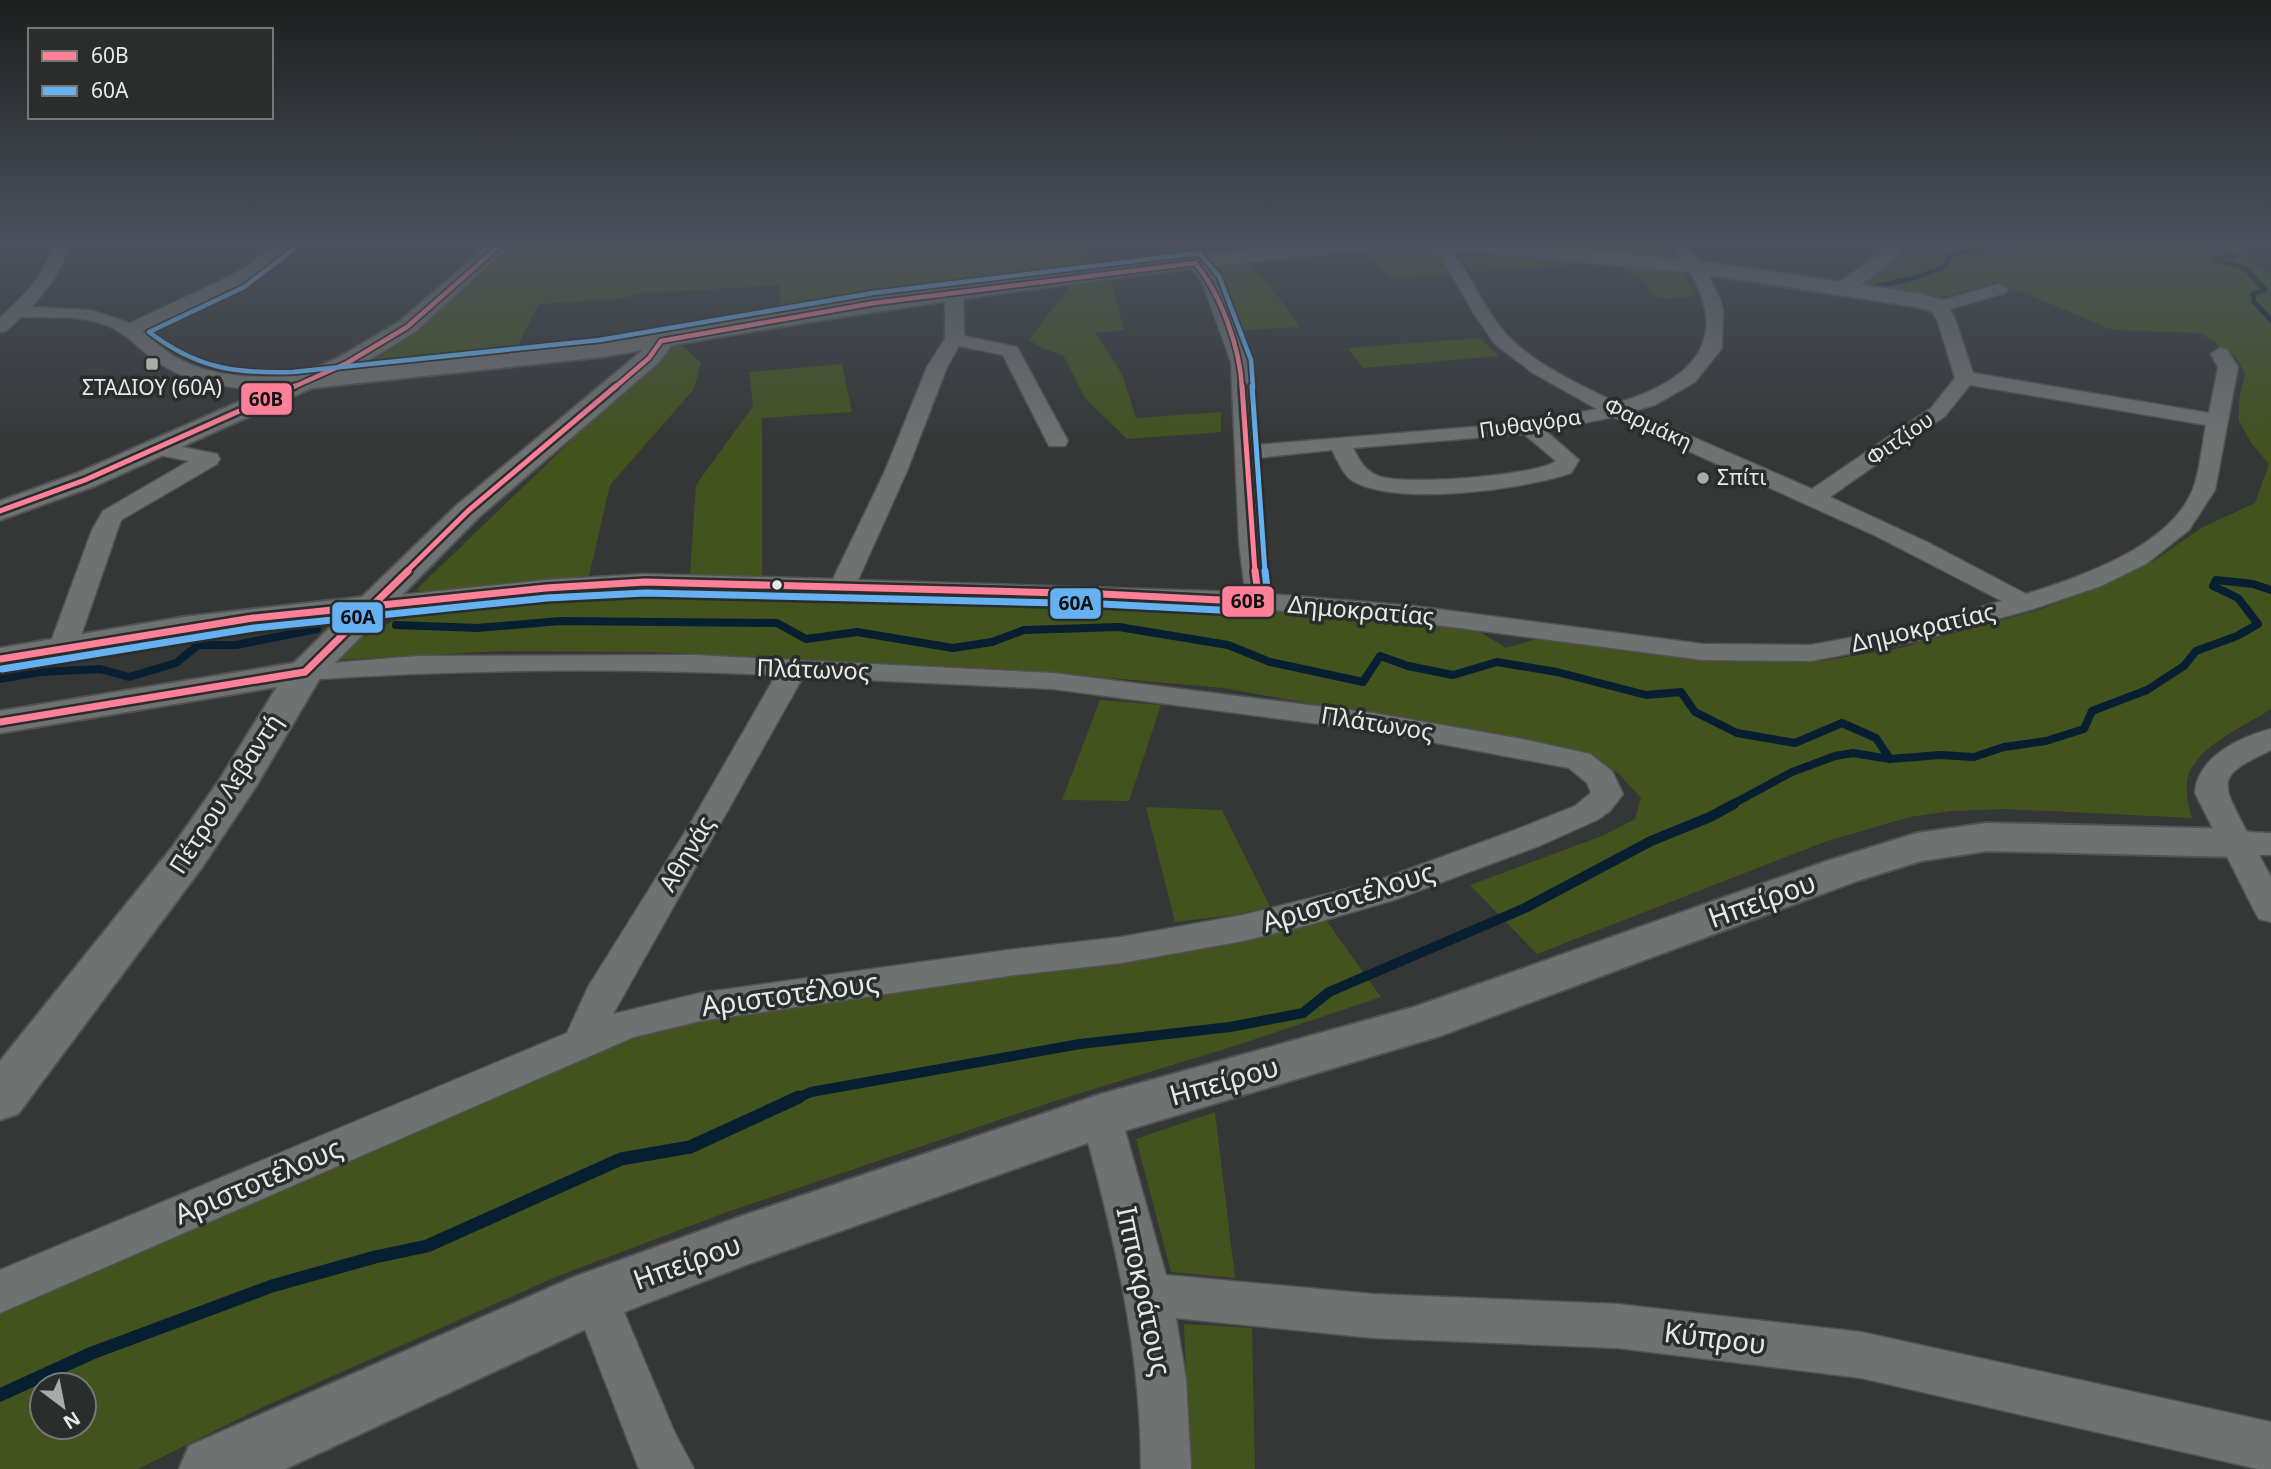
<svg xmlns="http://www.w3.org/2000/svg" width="2271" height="1469" font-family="'Noto Sans',sans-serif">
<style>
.green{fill:#42531e;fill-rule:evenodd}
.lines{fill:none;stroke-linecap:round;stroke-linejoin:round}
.stream-far3{stroke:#081f31;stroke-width:5}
.stream-far2{stroke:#081f31;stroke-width:8}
.stream-far1{stroke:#081f31;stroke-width:10}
.stream{stroke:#081f31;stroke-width:13}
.street-casing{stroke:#515252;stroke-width:3}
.secondary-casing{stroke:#515252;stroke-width:4}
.street{fill:#707271;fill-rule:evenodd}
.secondary{fill:#707271;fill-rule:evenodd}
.bus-1-far2-casing{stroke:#2a2d2c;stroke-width:8}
.bus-1-far1-casing{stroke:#2a2d2c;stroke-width:10}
.bus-1-casing{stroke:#2a2d2c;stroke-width:12}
.bus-2-far2-casing{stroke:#2a2d2c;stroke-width:8}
.bus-2-far1-casing{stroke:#2a2d2c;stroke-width:10}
.bus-2-casing{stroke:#2a2d2c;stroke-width:12}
.bus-1-far2{stroke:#ff8098;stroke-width:4.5}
.bus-1-far1{stroke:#ff8098;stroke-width:5}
.bus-1{stroke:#ff8098;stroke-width:7}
.bus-2-far2{stroke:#66b1f2;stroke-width:4.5}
.bus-2-far1{stroke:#66b1f2;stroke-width:5}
.bus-2{stroke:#66b1f2;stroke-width:7}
.poi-dot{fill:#a9aaaa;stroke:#2a2d2c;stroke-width:2.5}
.bus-dot{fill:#e7e9e8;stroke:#2a2d2c;stroke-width:2.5}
.labels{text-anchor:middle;stroke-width:7;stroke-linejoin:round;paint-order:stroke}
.far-poi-label{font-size:21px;fill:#e7e9e8;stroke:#2a2d2c}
.far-street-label{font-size:21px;fill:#e7e9e8;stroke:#2a2d2c}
.street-label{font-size:24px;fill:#e7e9e8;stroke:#2a2d2c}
.near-street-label{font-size:28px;fill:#e7e9e8;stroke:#2a2d2c}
.line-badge{stroke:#2a2d2c;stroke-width:2.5}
.pale-badge-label{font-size:19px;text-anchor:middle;font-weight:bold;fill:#111}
</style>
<rect width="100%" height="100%" fill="#353636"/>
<g class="green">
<path d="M 519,241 L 1079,241 L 1096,270 L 781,315 L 780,285 L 630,294 L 629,298 L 539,304 L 513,355 L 364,367 L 405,340 Z"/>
<path d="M 1552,241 L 1661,241 L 1668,248 L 1668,255 L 1654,259 L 1548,248 Z"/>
<path d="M 1982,241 L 2255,241 L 2246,244 L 2248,260 L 2271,273 L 2271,709 C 2245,726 2207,741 2191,769 C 2183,783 2188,804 2192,818 L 2005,809 L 1951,811 L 1910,817 L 1827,841 L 1537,954 L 1470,885 L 1602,836 L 1635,819 L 1641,798 L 1618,773 L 1590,757 L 1527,742 L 1223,688 L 1019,670 L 653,652 L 504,651 L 333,660 C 369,630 397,615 444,607 C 610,581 781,599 948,603 C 1074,606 1200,604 1326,613 C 1369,617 1428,617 1469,627 C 1481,631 1494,641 1506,648 L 1543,637 L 1734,661 L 1822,661 L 1900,648 L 2038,610 L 2105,585 L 2154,561 L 2201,528 L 2255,503 L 2269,464 L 2252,444 L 2239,421 L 2239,400 L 2245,374 L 2236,357 L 2201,333 L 2113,330 L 1998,282 L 1939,298 L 1862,287 L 1906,252 L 1962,246 L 1965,243 Z"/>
<path d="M 1416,246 L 1433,249 L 1451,275 L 1392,278 L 1361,250 Z"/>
<path d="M 1456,247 L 1606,262 L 1470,272 Z"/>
<path d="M 1245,262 L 1272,289 L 1300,327 L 1240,330 L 1234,302 L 1212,266 Z"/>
<path d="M 1620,263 L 1681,269 L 1696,296 L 1668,299 L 1653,296 L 1648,284 L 1619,266 Z"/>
<path d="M 1110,278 L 1124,330 L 1095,333 L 1122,374 L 1136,418 L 1221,412 L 1221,432 L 1127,439 L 1085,398 L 1063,355 L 1043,349 L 1029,340 L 1073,282 Z"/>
<path d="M 1479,338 L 1499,356 L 1363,368 L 1348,348 Z"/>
<path d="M 677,344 L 685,348 L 701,363 L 694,389 L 610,485 L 589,576 L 495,584 L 432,594 L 416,590 L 634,380 Z"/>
<path d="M 842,364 L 852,412 L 762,418 L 762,578 L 690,574 L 696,485 L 753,406 L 749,372 Z"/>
<path d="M 1100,700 L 1161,705 L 1129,801 L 1062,800 Z"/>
<path d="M 1146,807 L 1222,810 L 1270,907 L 1234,915 L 1175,922 Z"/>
<path d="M 1326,920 L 1381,997 L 1241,1044 L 1058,1100 L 730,1211 L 558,1276 L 263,1407 L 138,1469 L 0,1469 L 0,1312 L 610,1044 L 674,1023 L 1287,930 ZM 42,1385 L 84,1385 L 84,1427 L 42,1427 Z"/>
<path d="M 1215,1112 L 1235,1278 L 1171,1272 L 1136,1139 Z"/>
<path d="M 1184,1324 L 1252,1328 L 1255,1469 L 1189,1469 Z"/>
</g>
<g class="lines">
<g class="stream-far3">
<path d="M 2211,241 L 2233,255 L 2215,259 L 2246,269 L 2265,290 L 2253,294 L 2254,302 L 2271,320"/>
<path d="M 1878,286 L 1914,278 L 1944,267 L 1950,255 L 2019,241"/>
</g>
<g class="stream-far2">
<path d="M 396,625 L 477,628 L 561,621 L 777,623 L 806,639 L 857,632 L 953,648 L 992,642 L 1024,630 L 1119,627 L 1228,645 L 1270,662 L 1363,682 L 1380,656 L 1408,666 L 1453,675 L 1497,662 L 1557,672 L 1646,695 L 1681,692 L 1695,712 L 1737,733 L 1795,743 L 1842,723 L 1876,738 L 1890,759"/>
<path d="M 0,679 L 40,672 L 100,669 L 129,677 L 176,663 L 198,645 L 236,645 L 317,629"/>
<path d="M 1731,805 L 1792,772 L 1835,756 L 1853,753 L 1890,759 L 1940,755 L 1974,757 L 2004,747 L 2046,741 L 2084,729 L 2092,711 L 2147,690 L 2184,666 L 2196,651 L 2237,636 L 2258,624 L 2238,598 L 2213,586 L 2216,580 L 2253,584 L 2271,590"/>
</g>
<path class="stream-far1" d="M 795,1099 L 811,1092 L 1080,1044 L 1230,1027 L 1303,1013 L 1329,992 L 1525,908 L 1651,841 L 1710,817 L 1734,804"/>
<path class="stream" d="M 0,1395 L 92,1353 L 272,1286 L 375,1257 L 427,1246 L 621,1159 L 690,1147 L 799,1097"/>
<defs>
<g id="street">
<path d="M 47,241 L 63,241 L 68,247 C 62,271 48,289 31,307 L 90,310 L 130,323 L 228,277 L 248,266 L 278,241 L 295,241 C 261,288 193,307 142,331 C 154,340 164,351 177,358 C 217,380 264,378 308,375 L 315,377 L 318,381 L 315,385 L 308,387 C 260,391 205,391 162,365 C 142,353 128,333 106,325 C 80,315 49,318 21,317 L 6,331 L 0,332 L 0,318 C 22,298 44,277 52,247 Z"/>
<path d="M 1245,241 L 1261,241 L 1268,254 L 1260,259 L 1254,257 Z"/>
<path d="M 1425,241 L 1442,241 L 1451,250 C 1472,276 1484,310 1507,335 C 1535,365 1580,385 1617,403 C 1678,385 1730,351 1695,281 C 1687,265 1676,254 1666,241 L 1683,241 L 1707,272 L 1720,299 L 1723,309 L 1722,348 L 1695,382 L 1655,405 L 1633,411 L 1812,489 L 1931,408 L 1955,378 L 1938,322 L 1930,307 L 1933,303 L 1999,284 L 2008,289 L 2005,293 L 1950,309 L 1956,322 L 1973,373 L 2209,413 L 2218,367 L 2211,354 L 2220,348 L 2227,350 L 2238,367 L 2215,490 L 2189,530 L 2146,564 L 2101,586 L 2033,609 L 1922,640 L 1811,661 L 1703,660 L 1414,622 L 1239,607 L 1102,602 L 645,590 L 546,596 L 371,614 L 362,612 L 358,606 L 362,600 L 371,598 L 546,580 L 645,574 L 833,579 L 885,471 L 927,367 L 945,339 L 945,292 L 954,287 L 963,292 L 964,336 L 1017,347 L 1068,441 L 1065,446 L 1049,446 L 1003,355 L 959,346 L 947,367 L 907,471 L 858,580 L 1245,592 L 1239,542 L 1231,362 L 1202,282 L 1187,263 L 1189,260 L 1201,260 L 1218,281 L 1251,362 L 1256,445 L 1484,426 L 1539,420 L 1597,409 L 1533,373 L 1495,344 L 1473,312 L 1448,268 ZM 1970,385 L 2206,425 C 2202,446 2200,470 2193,489 C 2170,547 2080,577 2026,594 L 1929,543 L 1830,497 L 1945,416 ZM 1613,417 L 1876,536 L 2002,601 L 1919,625 L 1811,645 L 1703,644 L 1414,606 L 1271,594 L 1263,542 L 1257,458 L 1332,450 C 1338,461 1343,475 1353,481 C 1397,507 1524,489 1571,473 L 1579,460 L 1546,431 ZM 1524,434 L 1556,461 C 1536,476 1402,486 1378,476 C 1364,470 1360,461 1353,448 Z"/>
<path d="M 1872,241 L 1892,241 L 1899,253 C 1889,266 1852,296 1836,292 L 1833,288 L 1836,284 L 1883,252 Z"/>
<path d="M 157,442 L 217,454 L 220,459 L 217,464 L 121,520 L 77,647 L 73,653 L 63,655 L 53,653 L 49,647 L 92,530 L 103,511 L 189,461 L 149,453 L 146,448 L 149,443 Z"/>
<path d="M 693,655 L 1053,673 L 1373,713 L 1522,739 L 1590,754 L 1612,771 L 1623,794 L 1610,811 L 1597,820 L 1539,846 L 1394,900 L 1308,925 L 1243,941 L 1121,963 L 1008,976 L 700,1021 L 634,1037 L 0,1313 L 0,1270 L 567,1033 L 588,987 L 693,819 L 776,675 C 619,668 461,669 305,680 L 295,678 L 291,672 L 295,666 L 418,656 ZM 803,677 L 1053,689 L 1373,731 L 1569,768 L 1587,783 L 1591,793 L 1575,806 L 1515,830 L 1371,883 L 1243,915 L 1121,937 L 1008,950 L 700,993 L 613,1014 Z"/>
<path d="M 2271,729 L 2271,750 C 2214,777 2221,781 2247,832 L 2271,833 L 2271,855 L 2259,855 L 2271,877 L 2271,922 L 2259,919 L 2254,910 L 2195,793 C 2197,757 2240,737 2271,729 Z"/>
<path d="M 1101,1099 L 1115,1104 L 1121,1116 L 1166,1275 L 1373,1294 L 1617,1304 L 1861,1332 L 2271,1422 L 2271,1469 L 2258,1469 L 1861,1378 L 1617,1348 L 1373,1338 L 1176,1318 L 1186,1379 L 1191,1469 L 1141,1469 C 1141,1347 1113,1233 1081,1116 L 1087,1104 Z"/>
<path d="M 595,1275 L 611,1281 L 674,1431 L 694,1469 L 640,1469 L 638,1467 L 572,1296 L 579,1281 Z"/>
</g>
<g id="secondary">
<path d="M 493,241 L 515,241 L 415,332 L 356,368 L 601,343 L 874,296 L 1304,243 L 1400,241 L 1397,245 L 1390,247 C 1150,270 910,304 672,345 L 658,363 L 479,517 L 320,678 L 255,788 L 203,866 L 18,1114 L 0,1120 L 0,1061 L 173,846 L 218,782 L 277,687 L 0,733 L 0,711 L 294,663 L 338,620 L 183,637 L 0,670 L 0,648 L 183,617 L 362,597 L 457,505 L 643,350 L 601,357 L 312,388 L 95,486 L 0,520 L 0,501 L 75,474 L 338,358 L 399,322 Z"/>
<path d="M 1425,241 C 1592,241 1758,270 1923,294 L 1947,302 L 1950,307 L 1947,312 L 1939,314 L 1918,307 L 1696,273 L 1435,247 L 1428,245 Z"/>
<path d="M 1987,823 L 2238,829 L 2253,833 L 2259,843 L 2253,853 L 2238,857 L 1987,851 L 1921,861 L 1857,881 L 1440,1036 L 1107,1136 L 751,1263 L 616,1315 L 285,1469 L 179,1469 L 189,1446 L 574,1277 L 739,1217 L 1101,1094 L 1414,1007 L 1827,861 L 1917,833 Z"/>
</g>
</defs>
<use href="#street" class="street-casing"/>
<use href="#secondary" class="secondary-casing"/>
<use href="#street" class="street"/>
<use href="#secondary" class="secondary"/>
<defs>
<g id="bus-1-far2">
<path d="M 291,388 L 347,363 L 407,327 L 505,241"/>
<path d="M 614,388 L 649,358 L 661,341 L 874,303 L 1195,263 C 1221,294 1240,348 1242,388"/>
</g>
<g id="bus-1-far1">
<path d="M 1242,386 L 1255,572"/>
<path d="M 0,511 L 85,480 L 295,386"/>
<path d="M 406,572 L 468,511 L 616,386"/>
</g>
<g id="bus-1">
<path d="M 408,571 L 372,606 L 546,588 L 645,582 L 1102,594 L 1259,602 L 1255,571"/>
<path d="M 0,659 L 253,618 L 372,606"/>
<path d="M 0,722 L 305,672 L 372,606"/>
</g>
<path id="bus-2-far2" d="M 294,249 L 244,287 L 149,332 C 196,368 235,374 293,372 L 600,340 L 873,293 L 1199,253 L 1219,276 L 1251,360 L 1253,388"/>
<path id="bus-2-far1" d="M 1252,386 L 1265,572"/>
<path id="bus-2" d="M 2,669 L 254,628 L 547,598 L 645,593 L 1102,604 L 1258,612 L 1269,606 L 1265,571"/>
</defs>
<use href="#bus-1-far2" class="bus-1-far2-casing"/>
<use href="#bus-1-far1" class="bus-1-far1-casing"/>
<use href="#bus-1" class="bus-1-casing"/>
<use href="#bus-2-far2" class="bus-2-far2-casing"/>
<use href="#bus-2-far1" class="bus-2-far1-casing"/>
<use href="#bus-2" class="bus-2-casing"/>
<use href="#bus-1-far2" class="bus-1-far2"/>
<use href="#bus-1-far1" class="bus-1-far1"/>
<use href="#bus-1" class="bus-1"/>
<use href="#bus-2-far2" class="bus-2-far2"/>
<use href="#bus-2-far1" class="bus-2-far1"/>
<use href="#bus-2" class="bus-2"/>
</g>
<linearGradient id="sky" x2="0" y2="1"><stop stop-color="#1d1e1e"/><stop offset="0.54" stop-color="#4b525d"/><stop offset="1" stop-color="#4b525d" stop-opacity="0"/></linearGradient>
<rect width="2271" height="447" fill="url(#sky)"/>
<g class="poi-dot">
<rect x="145" y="357" width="14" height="14" rx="3.5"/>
<circle cx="1703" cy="478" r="7"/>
</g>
<circle class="bus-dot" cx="777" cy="585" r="6"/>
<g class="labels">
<g class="far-poi-label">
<text x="152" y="395">ΣΤΑΔΙΟΥ (60A)</text>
<text x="1717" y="485" text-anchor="start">Σπίτι</text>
</g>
<g class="far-street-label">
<text transform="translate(1530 424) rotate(-8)" y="7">Πυθαγόρα</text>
<text transform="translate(1648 424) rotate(25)" y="7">Φαρμάκη</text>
<text transform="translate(1900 439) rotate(-35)" y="7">Φιτζίου</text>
</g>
<g class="street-label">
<text transform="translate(1361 611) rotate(5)" y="8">Δημοκρατίας</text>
<text transform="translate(1923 628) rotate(-13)" y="8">Δημοκρατίας</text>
<text transform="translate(813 670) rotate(2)" y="8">Πλάτωνος</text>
<text transform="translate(1377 724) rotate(9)" y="8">Πλάτωνος</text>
<text transform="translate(226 794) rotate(-57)" y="8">Πέτρου Λεβαντή</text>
<text transform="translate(687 854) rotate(-59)" y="8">Αθηνάς</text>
</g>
<g class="near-street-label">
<text transform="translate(1348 897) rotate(-17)" y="10">Αριστοτέλους</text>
<text transform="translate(1762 900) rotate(-20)" y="10">Ηπείρου</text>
<text transform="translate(790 994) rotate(-8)" y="10">Αριστοτέλους</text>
<text transform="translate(1224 1081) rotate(-16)" y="10">Ηπείρου</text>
<text transform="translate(258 1181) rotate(-23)" y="10">Αριστοτέλους</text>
<text transform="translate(687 1262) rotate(-20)" y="10">Ηπείρου</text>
<text transform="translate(1144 1291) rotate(78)" y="10">Ιπποκράτους</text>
<text transform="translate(1715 1338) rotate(7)" y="10">Κύπρου</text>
</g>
</g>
<g class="line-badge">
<rect x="240" y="382" width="53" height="34" rx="7" fill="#ff8098"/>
<rect x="1221" y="585" width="54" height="33" rx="7" fill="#ff8098"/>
<rect x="1049" y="587" width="53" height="33" rx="7" fill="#66b1f2"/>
<rect x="331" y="601" width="53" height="33" rx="7" fill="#66b1f2"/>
</g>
<g class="pale-badge-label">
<text x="266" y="406">60Β</text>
<text x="1248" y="608">60Β</text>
<text x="1076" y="610">60Α</text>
<text x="358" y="624">60Α</text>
</g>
<rect x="28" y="28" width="245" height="91" fill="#2a2d2c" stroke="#767877" stroke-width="2"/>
<rect x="42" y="51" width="35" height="10" fill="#ff8098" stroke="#767877" stroke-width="2"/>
<text x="91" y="63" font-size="21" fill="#e7e9e8">60Β</text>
<rect x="42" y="86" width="35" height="10" fill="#66b1f2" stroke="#767877" stroke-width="2"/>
<text x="91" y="98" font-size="21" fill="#e7e9e8">60Α</text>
<g transform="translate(63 1406) rotate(148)"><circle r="33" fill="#2a2d2c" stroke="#767877" stroke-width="2"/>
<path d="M0-5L12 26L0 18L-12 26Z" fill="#a9aaaa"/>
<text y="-10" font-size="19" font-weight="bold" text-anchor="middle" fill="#e7e9e8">N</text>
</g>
</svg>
